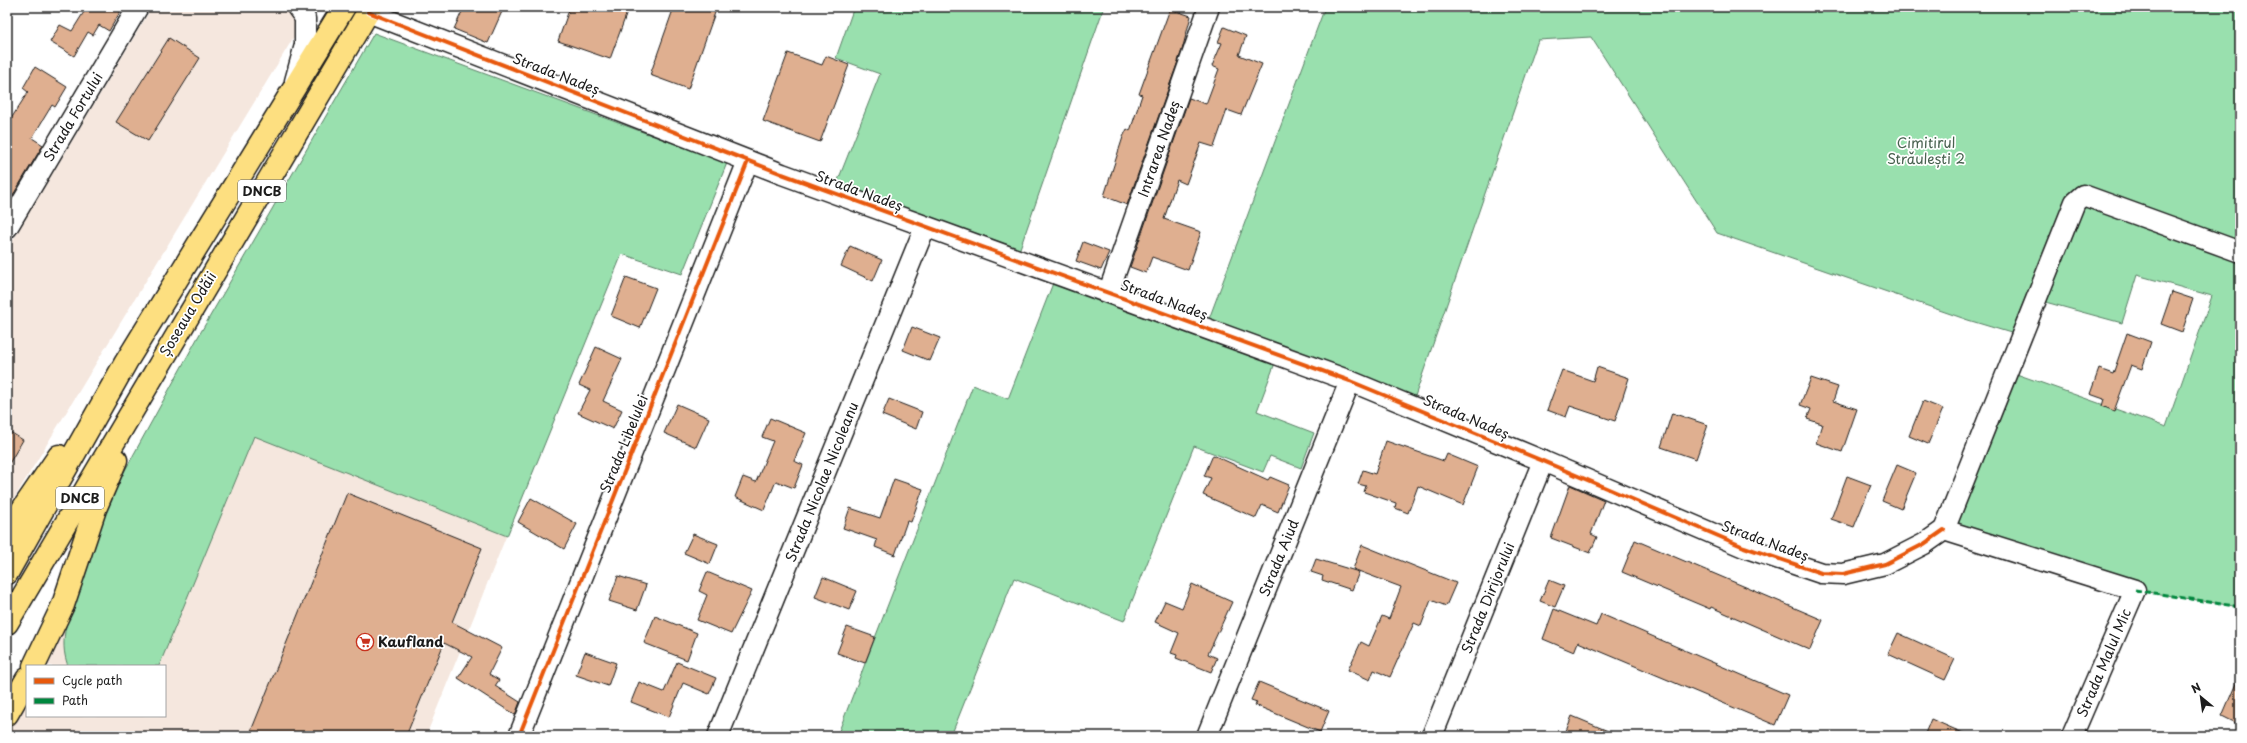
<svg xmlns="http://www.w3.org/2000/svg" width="2247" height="743" font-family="'Playpen Sans',sans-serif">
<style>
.built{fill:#f5e7de}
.green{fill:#99e0ae;stroke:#5a7e65}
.building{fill:#dfaf90;stroke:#1c1c1c}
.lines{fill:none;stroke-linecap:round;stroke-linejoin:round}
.minor-casing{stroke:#1c1c1c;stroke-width:23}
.major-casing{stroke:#1c1c1c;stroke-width:25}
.minor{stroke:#fff;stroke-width:20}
.major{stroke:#fddf80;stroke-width:22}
.quiet{stroke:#00873e;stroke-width:3;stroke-dasharray:6 3;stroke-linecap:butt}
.cycleway-casing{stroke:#fff;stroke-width:6}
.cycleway{stroke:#e8590c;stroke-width:4}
.labels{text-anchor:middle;stroke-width:3.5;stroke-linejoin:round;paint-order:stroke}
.shield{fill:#fff;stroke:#606060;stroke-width:1}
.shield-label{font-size:13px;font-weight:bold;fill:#1c1c1c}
.street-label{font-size:14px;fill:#1c1c1c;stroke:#fff}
.park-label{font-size:14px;fill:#48614f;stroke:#fff}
.poi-label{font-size:14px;font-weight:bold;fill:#1c1c1c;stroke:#fff;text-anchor:start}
</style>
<rect width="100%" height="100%" fill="#fff"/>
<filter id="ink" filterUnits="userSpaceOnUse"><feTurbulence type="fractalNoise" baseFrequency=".025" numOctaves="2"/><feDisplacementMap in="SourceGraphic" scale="8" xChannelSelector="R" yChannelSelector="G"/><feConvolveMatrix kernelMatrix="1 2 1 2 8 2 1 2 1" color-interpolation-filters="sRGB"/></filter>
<g filter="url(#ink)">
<g class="built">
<path d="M 152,7 L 312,7 L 7,510 L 7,250 Z"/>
<path d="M 198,337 L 534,467 L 426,736 L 7,736 L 7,732 L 27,696 L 27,716 L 165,716 L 165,666 L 44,666 L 66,626 L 112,494 Z"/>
</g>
<g class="green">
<path d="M 854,7 L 1104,7 L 1017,257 L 833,193 L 880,74 L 836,58 Z"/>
<path d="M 1325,7 L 2240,7 L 2240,607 L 2135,590 L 1944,530 L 2008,371 L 2166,427 L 2212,296 L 2137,275 L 2122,323 L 2027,297 L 2057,219 L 2011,333 L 1968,320 L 1717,233 L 1591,37 L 1538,40 L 1413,402 L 1206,327 Z"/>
<path d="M 374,33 L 727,163 L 682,274 L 622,254 L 507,536 L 254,436 L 159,666 L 68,666 C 63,652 63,641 66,626 L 112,494 L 198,337 Z"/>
<path d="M 1055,278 L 1275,363 L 1257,411 L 1314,433 L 1301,468 L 1270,456 L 1263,472 L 1194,446 L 1124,621 L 1014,578 L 951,736 L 837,736 L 973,385 L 1008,399 Z"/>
</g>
<g class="building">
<path d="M 87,7 L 123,7 L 109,31 L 99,25 L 93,35 L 88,32 L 74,56 L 50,42 L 60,25 L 72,31 Z"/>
<path d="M 464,7 L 504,7 L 488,43 L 454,29 Z"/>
<path d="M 570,7 L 629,7 L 610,59 L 558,41 Z"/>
<path d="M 674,7 L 717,7 L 688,89 L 650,75 Z"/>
<path d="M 1170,9 L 1191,16 L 1182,50 L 1127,205 L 1104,196 L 1123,137 L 1127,129 L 1130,131 L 1142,95 L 1139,94 Z"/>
<path d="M 1224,27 L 1246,36 L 1239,55 L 1262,64 L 1241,115 L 1227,110 L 1214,147 L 1201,143 L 1186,184 L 1177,180 L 1164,219 L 1201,232 L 1188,270 L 1152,257 L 1146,273 L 1130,267 L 1189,98 L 1206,104 L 1219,69 L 1212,66 L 1222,43 L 1218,42 Z"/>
<path d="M 169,38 L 200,58 L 148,141 L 116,122 Z"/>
<path d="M 788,53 L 822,65 L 826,56 L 849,65 L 820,142 L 763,121 Z"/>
<path d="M 35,67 L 67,87 L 55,107 L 52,105 L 32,138 L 43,145 L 13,195 L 7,191 L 7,125 L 28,92 L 23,88 Z"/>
<path d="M 1083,242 L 1109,252 L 1101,270 L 1076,261 Z"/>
<path d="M 850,246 L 882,260 L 873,281 L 841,266 Z"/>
<path d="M 626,277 L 656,288 L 640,328 L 611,316 Z"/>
<path d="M 2172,292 L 2193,299 L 2182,332 L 2161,324 Z"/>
<path d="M 912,327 L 940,338 L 930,361 L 903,350 Z"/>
<path d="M 2127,333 L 2151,342 L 2142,369 L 2131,365 L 2114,411 L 2102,406 L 2104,399 L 2090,394 L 2099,369 L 2113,374 Z"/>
<path d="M 596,347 L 622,359 L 603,401 L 622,410 L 613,429 L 578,413 L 590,390 L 579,385 Z"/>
<path d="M 1597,367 L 1629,378 L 1615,421 L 1570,406 L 1566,417 L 1547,410 L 1562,370 L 1593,381 Z"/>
<path d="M 1811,378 L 1838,387 L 1833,401 L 1857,409 L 1842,452 L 1816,443 L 1822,424 L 1807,419 L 1811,409 L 1800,405 Z"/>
<path d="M 889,399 L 922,412 L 916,429 L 882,415 Z"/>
<path d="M 1923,401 L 1943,409 L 1928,444 L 1909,436 Z"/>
<path d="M 677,404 L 709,418 L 696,447 L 664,433 Z"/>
<path d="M 1672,413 L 1708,425 L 1696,459 L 1661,447 Z"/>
<path d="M 770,418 L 806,433 L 794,461 L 803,465 L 794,488 L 776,481 L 764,510 L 735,497 L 743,477 L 756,482 L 773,441 L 762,437 Z"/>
<path d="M 7,430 L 23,440 L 7,467 Z"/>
<path d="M 1386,441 L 1444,461 L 1447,454 L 1478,467 L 1463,505 L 1418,486 L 1408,513 L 1395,508 L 1396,503 L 1364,492 L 1366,486 L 1358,484 L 1363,470 L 1375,474 Z"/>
<path d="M 1213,455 L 1268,480 L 1270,477 L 1289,485 L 1278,512 L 1262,505 L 1256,518 L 1203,495 L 1211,478 L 1204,476 Z"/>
<path d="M 1897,465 L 1916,473 L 1901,509 L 1882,501 Z"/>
<path d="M 1847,476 L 1871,485 L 1854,527 L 1831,519 Z"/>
<path d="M 894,479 L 923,489 L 911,522 L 907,521 L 895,555 L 875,547 L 877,540 L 843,528 L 850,508 L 880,518 Z"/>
<path d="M 1570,485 L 1604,500 L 1591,534 L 1597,537 L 1590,553 L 1551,538 Z"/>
<path d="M 347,493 L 482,548 L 452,622 L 502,648 L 489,674 L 499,680 L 495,686 L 520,702 L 515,715 L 458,678 L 472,657 L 444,643 L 406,736 L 249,736 Z"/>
<path d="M 531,498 L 577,524 L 564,549 L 518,522 Z"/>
<path d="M 693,534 L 718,544 L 710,564 L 684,553 Z"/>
<path d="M 1635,540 L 1823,620 L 1810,650 L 1711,607 L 1710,609 L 1622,572 Z"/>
<path d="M 1362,545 L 1456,583 L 1446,606 L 1431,600 L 1421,626 L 1414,623 L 1390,677 L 1374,670 L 1370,680 L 1348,670 L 1361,642 L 1369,646 L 1382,616 L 1389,619 L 1401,587 L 1353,569 Z"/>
<path d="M 1316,559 L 1359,572 L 1352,590 L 1322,580 L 1323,576 L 1311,572 Z"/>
<path d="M 707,572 L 752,591 L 731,634 L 697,620 L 707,595 L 699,591 Z"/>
<path d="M 618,576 L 646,585 L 637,610 L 609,601 Z"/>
<path d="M 823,577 L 857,591 L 849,610 L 815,597 Z"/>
<path d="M 1549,580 L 1564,586 L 1555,607 L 1540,601 Z"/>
<path d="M 1192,584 L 1232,602 L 1208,654 L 1217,658 L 1211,672 L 1176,658 L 1177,655 L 1171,653 L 1179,633 L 1155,622 L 1165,601 L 1182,608 Z"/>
<path d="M 1554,609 L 1596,626 L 1601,614 L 1788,695 L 1775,725 L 1578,642 L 1574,652 L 1543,639 Z"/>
<path d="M 655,616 L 697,633 L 687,660 L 644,643 Z"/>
<path d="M 847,627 L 875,637 L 865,663 L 837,653 Z"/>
<path d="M 1898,633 L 1955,659 L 1945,680 L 1888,654 Z"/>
<path d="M 585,652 L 616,663 L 608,686 L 576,675 Z"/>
<path d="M 677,662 L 716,678 L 709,694 L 683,683 L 669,717 L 631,702 L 639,682 L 664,692 Z"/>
<path d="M 2240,674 L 2240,725 L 2222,716 Z"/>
<path d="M 1259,682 L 1329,711 L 1320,732 L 1255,705 L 1257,702 L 1251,700 Z"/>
<path d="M 1572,716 L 1620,736 L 1564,736 Z"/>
<path d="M 1931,719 L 1970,736 L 1924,736 Z"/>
</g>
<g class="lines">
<defs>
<g id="minor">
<path d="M 368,12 L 782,174 L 1350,381 L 1543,461 L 1744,547 L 1821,573 L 1843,574 L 1885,564 L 1924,544 L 1944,530"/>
<path d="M 295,81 L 305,45 L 305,18 L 297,7"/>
<path d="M 7,228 L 138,7"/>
<path d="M 1109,291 L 1209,7"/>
<path d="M 1944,530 L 2075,202 L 2083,195 L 2240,252"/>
<path d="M 1944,530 L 2135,590 L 2072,736"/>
<path d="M 519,736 L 748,161"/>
<path d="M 718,736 L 925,227"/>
<path d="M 1207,736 L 1350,381"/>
<path d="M 1432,736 L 1543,461"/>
</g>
<g id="major">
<path d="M 7,532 L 59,456"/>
<path d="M 7,573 L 126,362 L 344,7"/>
<path d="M 7,623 L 371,7"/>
<path d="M 34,666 L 63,605 L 95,509 L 116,460"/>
<path d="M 7,714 L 27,679"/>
</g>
</defs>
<use href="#minor" class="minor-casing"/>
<use href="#major" class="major-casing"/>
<use href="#minor" class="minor"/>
<use href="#major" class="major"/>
<path class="quiet" d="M 2135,590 L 2240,607"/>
<defs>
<g id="cycleway">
<path d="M 368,12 L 782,174 L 1350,381 L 1543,461 L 1744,547 L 1821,573 L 1843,574 L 1885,564 L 1924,544 L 1944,530"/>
<path d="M 519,736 L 748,161"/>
</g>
</defs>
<use href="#cycleway" class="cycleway-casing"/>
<use href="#cycleway" class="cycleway"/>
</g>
</g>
<defs>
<symbol id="supermarket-ring" viewBox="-11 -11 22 22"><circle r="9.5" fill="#fff" stroke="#c8321e" stroke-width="1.5"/><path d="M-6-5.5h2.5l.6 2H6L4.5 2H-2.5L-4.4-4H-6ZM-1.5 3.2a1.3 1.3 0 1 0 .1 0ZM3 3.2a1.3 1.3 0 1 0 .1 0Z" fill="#c8321e"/></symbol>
</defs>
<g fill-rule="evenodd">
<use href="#supermarket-ring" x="355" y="632" width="20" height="20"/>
</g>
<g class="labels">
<g class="shield">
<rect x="238" y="180" width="48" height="22" rx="3"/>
<rect x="56" y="487" width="48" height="22" rx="3"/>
</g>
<g class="shield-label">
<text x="262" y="196">DNCB</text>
<text x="80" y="503">DNCB</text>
</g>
<g class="street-label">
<text transform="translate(556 74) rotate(21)" y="5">Strada Nadeș</text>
<text transform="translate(73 117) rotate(-59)" y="5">Strada Fortului</text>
<text transform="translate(1159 149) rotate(-71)" y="5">Intrarea Nadeș</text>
<text transform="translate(859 191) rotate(20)" y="5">Strada Nadeș</text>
<text transform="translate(1164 300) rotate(20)" y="5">Strada Nadeș</text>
<text transform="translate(188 314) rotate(-59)" y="5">Șoseaua Odăii</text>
<text transform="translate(1466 417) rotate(23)" y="5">Strada Nadeș</text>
<text transform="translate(624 444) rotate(-68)" y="5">Strada Libelulei</text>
<text transform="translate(822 482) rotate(-68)" y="5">Strada Nicolae Nicoleanu</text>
<text transform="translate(1765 541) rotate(20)" y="5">Strada Nadeș</text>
<text transform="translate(1279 558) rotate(-68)" y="5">Strada Aiud</text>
<text transform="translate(1488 598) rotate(-68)" y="5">Strada Dirijorului</text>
<text transform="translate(2104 663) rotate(-67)" y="5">Strada Malul Mic</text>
</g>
<g class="park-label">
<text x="1926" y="148">Cimitirul<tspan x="1926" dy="16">Străulești 2</tspan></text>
</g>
<g class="poi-label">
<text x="378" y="647">Kaufland</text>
</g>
</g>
<rect width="2247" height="743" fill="none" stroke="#fff" stroke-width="24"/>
<rect x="12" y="12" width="2223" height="719" fill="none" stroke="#1c1c1c" stroke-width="1.5" filter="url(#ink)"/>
<rect x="26" y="665" width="140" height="52" fill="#ffffff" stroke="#a4a4a4"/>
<rect x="34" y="678" width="20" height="6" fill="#e8590c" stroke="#a4a4a4"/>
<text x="62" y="685" font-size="12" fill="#1c1c1c">Cycle path</text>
<rect x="34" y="698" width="20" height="6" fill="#00873e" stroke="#a4a4a4"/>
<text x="62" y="705" font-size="12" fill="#1c1c1c">Path</text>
<g transform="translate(2201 697) rotate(331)" stroke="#ffffff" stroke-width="3" paint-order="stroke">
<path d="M0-3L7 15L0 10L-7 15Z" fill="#1c1c1c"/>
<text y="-6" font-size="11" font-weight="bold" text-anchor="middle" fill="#1c1c1c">N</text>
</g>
</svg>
